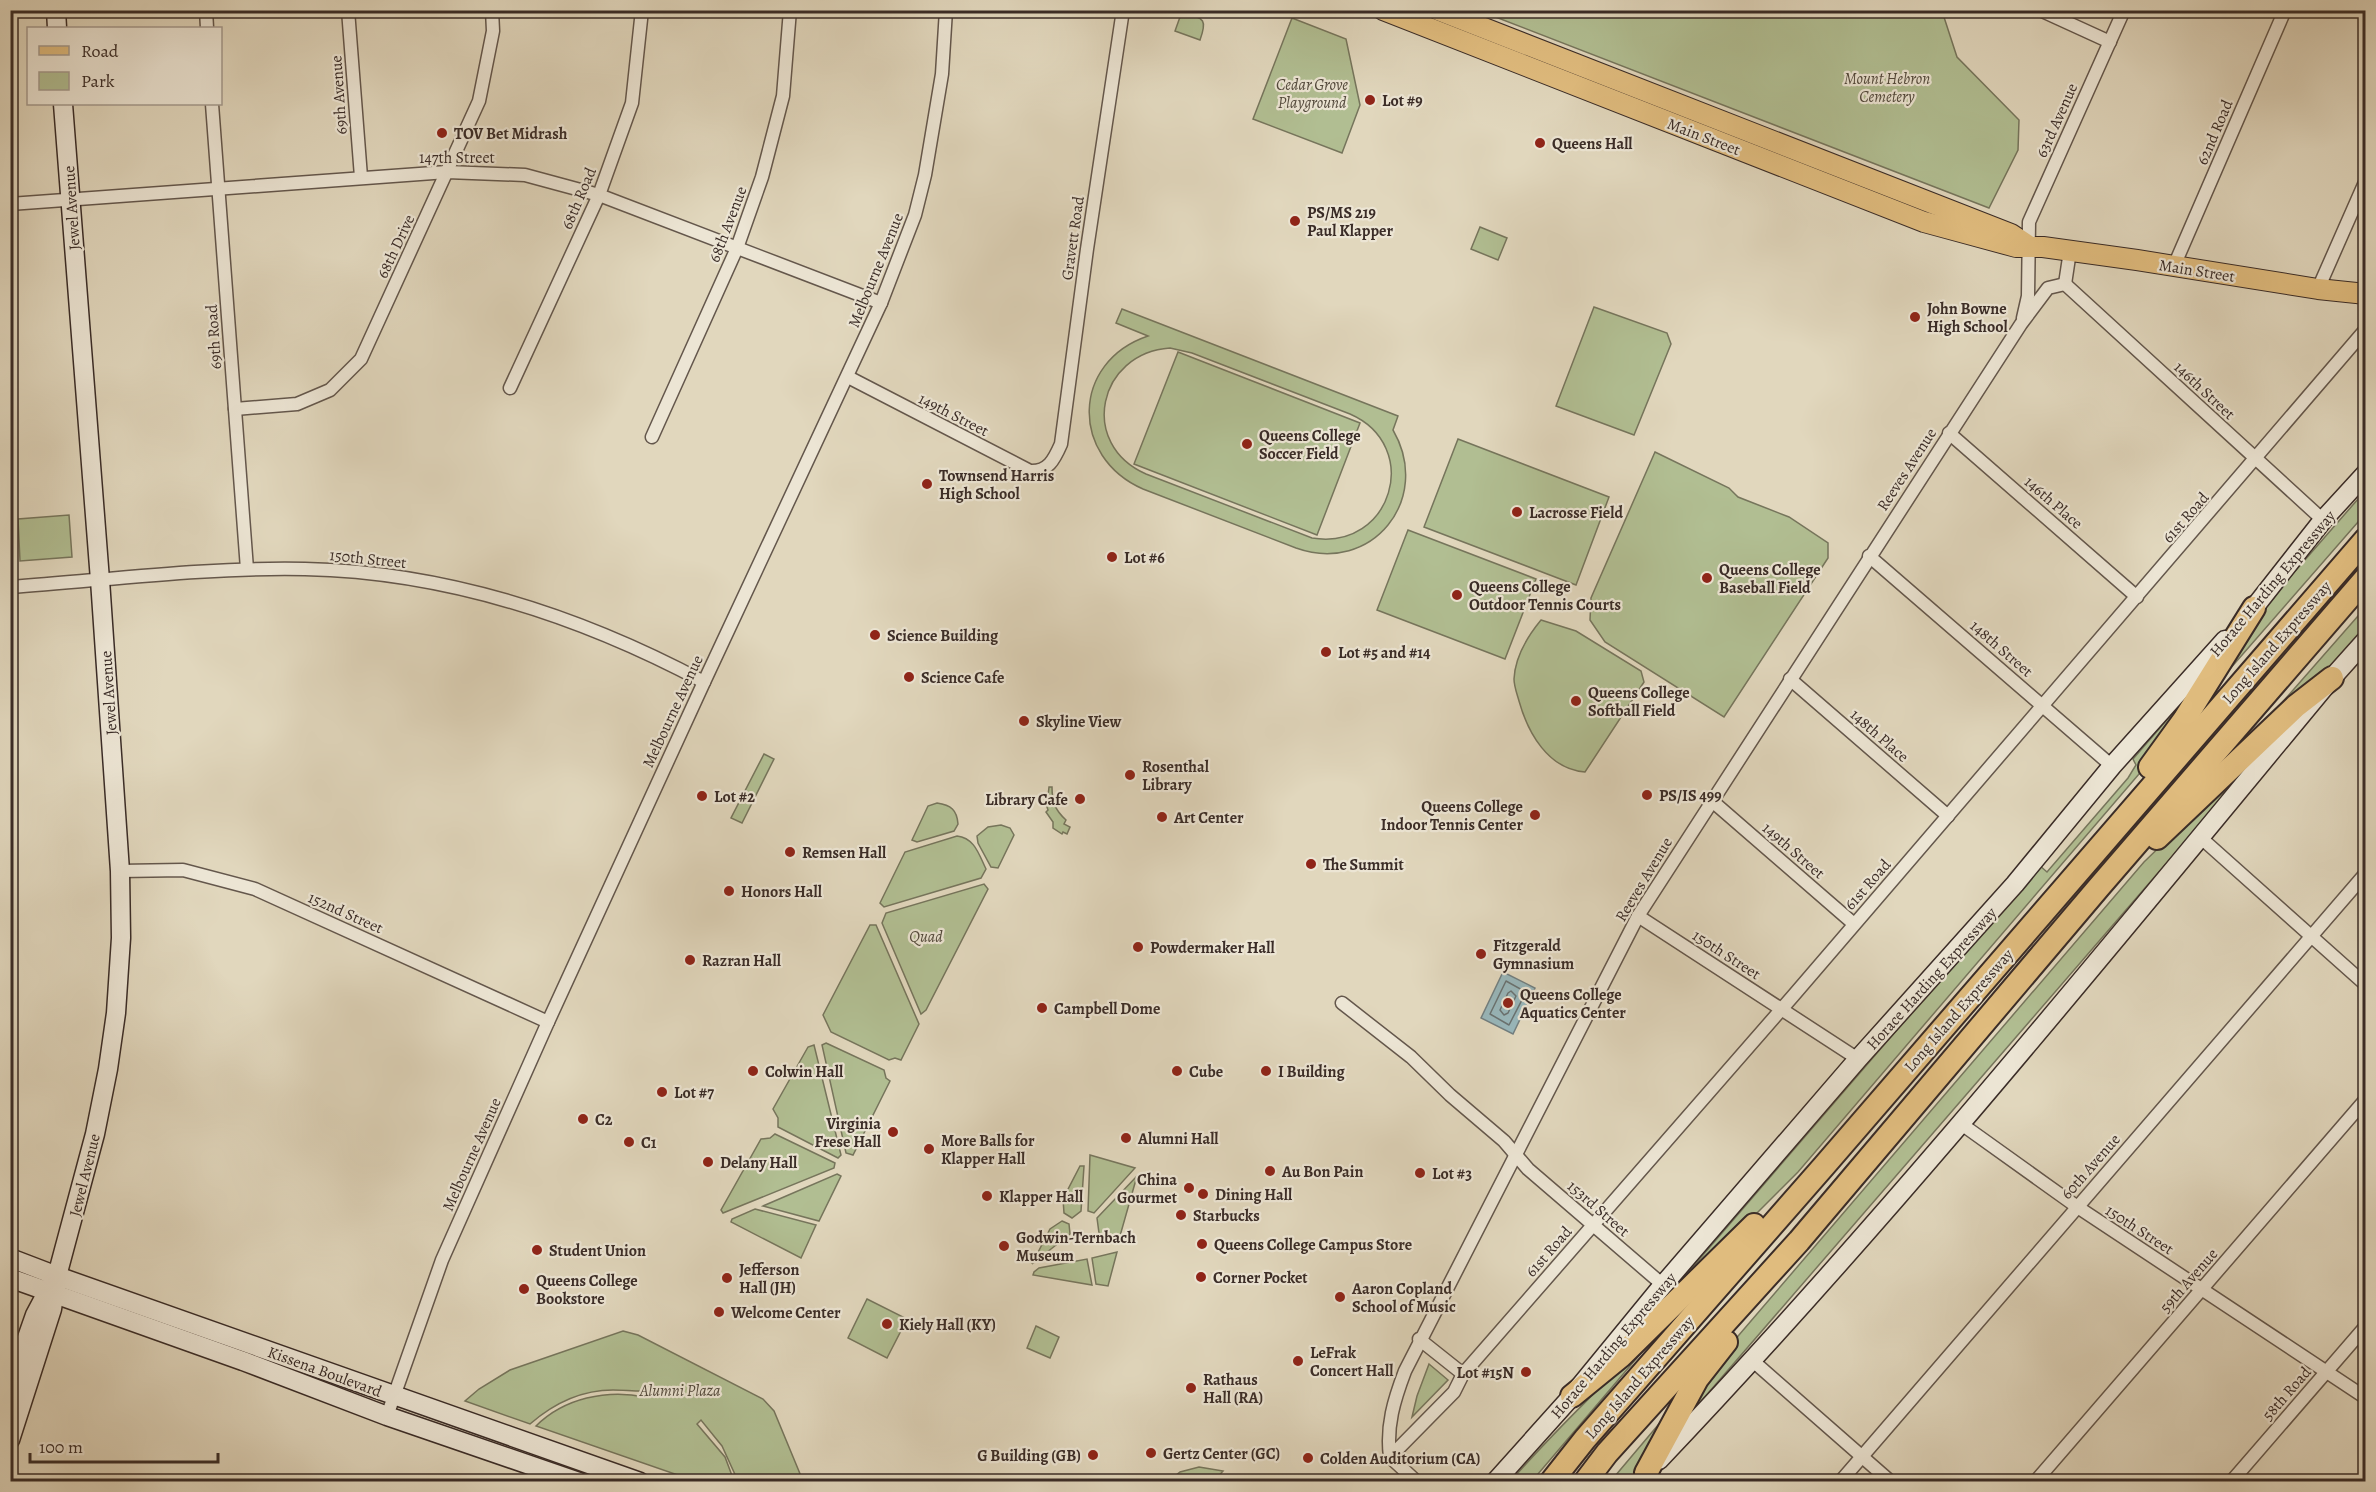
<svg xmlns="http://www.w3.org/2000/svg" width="2376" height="1492" font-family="Alegreya,serif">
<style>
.green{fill:#b1be92;stroke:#76755c;stroke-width:1.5;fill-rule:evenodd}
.water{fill:#98b7bb;stroke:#727f80;stroke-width:1.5}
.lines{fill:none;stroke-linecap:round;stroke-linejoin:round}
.shore{stroke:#697271;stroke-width:1.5}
.street-casing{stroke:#64574c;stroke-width:15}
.secondary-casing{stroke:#3a2c27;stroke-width:21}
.primary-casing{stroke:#3a2c27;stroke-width:22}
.highway-casing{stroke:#3a2c27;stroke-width:26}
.street{stroke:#ece5d4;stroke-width:12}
.secondary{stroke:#ece5d4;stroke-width:18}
.primary{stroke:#e0bc7e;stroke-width:20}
.highway{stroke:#e0bc7e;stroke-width:22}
.poi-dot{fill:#8f2418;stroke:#ece5d4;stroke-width:2}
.labels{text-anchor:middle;stroke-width:4.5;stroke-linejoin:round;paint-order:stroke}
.park-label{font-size:16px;font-style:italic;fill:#52493c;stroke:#ece5d4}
.street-label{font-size:16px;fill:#3a2c27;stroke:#ece5d4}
.poi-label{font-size:16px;font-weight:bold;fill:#3a2c27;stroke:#ece5d4;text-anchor:start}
</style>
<rect width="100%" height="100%" fill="#e1d7bd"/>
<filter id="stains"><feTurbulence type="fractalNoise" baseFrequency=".00333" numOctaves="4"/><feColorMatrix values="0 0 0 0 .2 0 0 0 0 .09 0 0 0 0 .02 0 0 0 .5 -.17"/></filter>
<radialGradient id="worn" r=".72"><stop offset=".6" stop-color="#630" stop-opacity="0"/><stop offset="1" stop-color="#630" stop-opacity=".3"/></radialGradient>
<g class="green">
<path d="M 1480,11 L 1942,11 L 1957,57 L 2019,120 L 2018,150 L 1989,208 Z"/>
<path d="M 1184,14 C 1205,17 1207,21 1200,40 L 1175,31 L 1180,17 Z"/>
<path d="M 1292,18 L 1346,39 L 1360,105 L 1342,153 L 1253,119 Z"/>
<path d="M 1480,227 L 1507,238 L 1498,260 L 1471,249 Z"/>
<path d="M 1594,307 L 1667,333 L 1671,344 L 1634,435 L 1556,406 Z"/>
<path d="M 1122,309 L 1398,416 L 1393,430 C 1433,499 1372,575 1296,548 L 1143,489 C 1070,457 1071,362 1148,336 L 1116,323 ZM 1170,348 L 1192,353 L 1350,414 C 1423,446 1392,551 1312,538 L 1146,474 C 1078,444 1098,353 1170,348 Z"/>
<path d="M 1178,352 L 1360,423 L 1317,535 L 1134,464 Z"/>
<path d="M 1458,439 L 1609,497 L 1576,585 L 1424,527 Z"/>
<path d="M 1655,452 L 1729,488 L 1738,497 L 1789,517 L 1828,543 L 1828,558 L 1724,717 L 1605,642 L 1590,620 L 1591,598 Z"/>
<path d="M 2365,491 L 2365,514 L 2208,694 L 2264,607 Z"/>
<path d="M 69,515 L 72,557 L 20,561 L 18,519 Z"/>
<path d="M 1408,530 L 1536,579 L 1505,659 L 1377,610 Z"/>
<path d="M 2365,608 L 2365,629 L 2342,656 L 2251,738 Z"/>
<path d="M 1541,620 L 1576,631 L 1641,671 L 1644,682 L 1585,772 C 1548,769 1528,733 1519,701 C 1517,694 1514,686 1514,679 C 1515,656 1527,637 1541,620 Z"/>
<path d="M 2185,699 L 2157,753 L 1798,1172 L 1682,1288 L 1678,1284 L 2039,865 L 2047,872 L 2128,778 L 2136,765 L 2133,759 Z"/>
<path d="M 2265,745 L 2266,748 L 1697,1406 L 1693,1403 L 1709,1370 L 2144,862 Z"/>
<path d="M 764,754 L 774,759 L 742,823 L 731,818 Z"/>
<path d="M 1049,787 L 1052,787 C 1052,802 1055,810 1066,820 L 1064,824 L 1070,827 L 1067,834 L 1063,832 L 1062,834 L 1053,828 L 1053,822 L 1046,812 L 1048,810 L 1044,798 L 1048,796 Z"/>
<path d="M 937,803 C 951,805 957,810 958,824 L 954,831 L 917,842 L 912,840 L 928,806 Z"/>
<path d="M 1001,825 L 1010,828 L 1014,835 L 998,868 L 991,867 L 978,843 L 977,836 L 988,827 Z"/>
<path d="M 957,836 C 975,838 979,855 986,869 L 981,878 L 884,907 L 880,903 L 905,852 Z"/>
<path d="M 984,884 L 988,889 L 926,1010 L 921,1014 L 882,923 L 886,913 Z"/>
<path d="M 870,925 L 876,925 L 919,1024 L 901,1060 L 895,1058 L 889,1060 L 831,1032 L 823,1015 Z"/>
<path d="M 826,1043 L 884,1070 L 886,1078 L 890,1081 L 853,1155 L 846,1153 L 822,1045 Z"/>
<path d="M 814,1045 L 841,1155 L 838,1158 L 778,1127 L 778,1118 L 773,1109 L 808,1047 Z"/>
<path d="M 775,1134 L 835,1163 L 834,1168 L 723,1213 L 721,1210 L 761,1139 L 770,1138 Z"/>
<path d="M 1090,1155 L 1135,1168 L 1094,1213 L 1088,1211 Z"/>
<path d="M 1080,1166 L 1084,1166 L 1081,1211 L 1072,1218 L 1064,1213 L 1063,1199 Z"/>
<path d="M 837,1174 L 841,1176 L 819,1221 L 763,1206 Z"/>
<path d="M 1137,1176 L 1118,1243 L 1099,1233 L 1097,1218 Z"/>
<path d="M 755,1209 L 816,1225 L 801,1258 L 731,1222 L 732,1219 Z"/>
<path d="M 1062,1221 L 1069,1224 L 1070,1234 L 1032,1264 L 1050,1229 Z"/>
<path d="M 1117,1252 L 1108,1286 L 1096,1284 L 1092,1258 Z"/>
<path d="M 1087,1259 L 1092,1285 L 1033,1275 L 1034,1272 L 1039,1268 Z"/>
<path d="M 867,1299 L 907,1319 L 887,1358 L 848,1338 Z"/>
<path d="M 1036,1326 L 1059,1337 L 1050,1358 L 1027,1348 Z"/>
<path d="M 623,1331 L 638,1335 L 763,1399 L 774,1411 L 803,1481 L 738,1481 L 722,1446 L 701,1420 L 697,1424 L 725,1457 L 734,1481 L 695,1481 L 536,1426 C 564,1398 607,1389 645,1397 L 645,1388 L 642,1391 C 632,1391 623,1390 613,1390 C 582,1390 553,1404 530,1424 L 465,1401 L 479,1389 L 510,1370 Z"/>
<path d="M 1638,1348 L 1642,1352 L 1532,1481 L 1510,1482 C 1550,1435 1596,1393 1638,1348 Z"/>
<path d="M 1429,1364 L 1448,1380 L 1412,1417 L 1417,1396 Z"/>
<path d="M 1664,1418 L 1638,1474 L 1631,1481 L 1610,1482 Z"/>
<path d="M 1199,1467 L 1223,1471 L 1216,1479 L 1219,1481 L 1169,1481 L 1180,1472 Z"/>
</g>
<path class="water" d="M 1503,972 L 1535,988 L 1513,1034 L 1481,1018 Z"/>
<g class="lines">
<g class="shore">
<path d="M 1506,981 L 1526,992 L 1509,1025 L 1490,1014 Z"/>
<path d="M 1511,991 L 1516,996 L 1508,1013 L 1504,1015 L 1500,1010 L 1508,993 Z"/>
</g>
<defs>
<g id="street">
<path d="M 206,10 L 207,28"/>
<path d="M 348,10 L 361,177"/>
<path d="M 2040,10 L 2110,42"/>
<path d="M 212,104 L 247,569"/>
<path d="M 10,204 L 447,172 L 525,175 L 599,195 L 881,303"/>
<path d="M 2174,266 L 2285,10"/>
<path d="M 2065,284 L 2323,520"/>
<path d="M 2065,284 L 2070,251"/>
<path d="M 2318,289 L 2366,180"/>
<path d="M 2023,318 L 2028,296 L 2029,222 L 2124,10"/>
<path d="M 848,377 L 1030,471 C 1048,472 1054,460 1061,444 L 1087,249 L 1123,10"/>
<path d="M 510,388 L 599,195 L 632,103 L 642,10"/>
<path d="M 235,409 L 297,404 L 330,390 L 361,359 L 479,101 L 493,31 L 492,10"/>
<path d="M 1949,433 L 2137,597"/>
<path d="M 652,437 L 737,248 L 762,177 L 783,96 L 790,10"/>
<path d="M 1869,556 L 2112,766"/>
<path d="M 10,587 C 108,580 207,567 305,569 C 447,572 580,616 704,682"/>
<path d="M 1790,679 L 1948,816"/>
<path d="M 1711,800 L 1854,924"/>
<path d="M 2200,837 L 2366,985"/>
<path d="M 120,871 L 183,870 L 255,889 L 548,1022"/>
<path d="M 1638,916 L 1858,1059"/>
<path d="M 1342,1003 L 1411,1057 L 1450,1095 L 1504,1141 L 1528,1169 L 1663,1285"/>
<path d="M 1960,1123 L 2076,1206 L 2366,1398"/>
<path d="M 1419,1339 L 1463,1374"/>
<path d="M 1753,1361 L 1891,1482"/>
<path d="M 387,1416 L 442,1260 L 548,1022 L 704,682 L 881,303 L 915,215 L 925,175 L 942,74 L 946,10"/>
<path d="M 1390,1457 L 1454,1392 L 1463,1374 L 1793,996 L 2366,329"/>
<path d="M 1417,1482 L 1390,1457 C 1386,1426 1394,1400 1405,1371 L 1638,916 L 2021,324 L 2048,288 L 2065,284"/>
<path d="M 1840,1482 L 2366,873"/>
<path d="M 2035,1482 L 2366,1099"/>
<path d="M 2231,1482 L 2366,1326"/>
</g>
<g id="secondary">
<path d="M 56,10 L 57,28"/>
<path d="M 2246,618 L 2323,520 L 2366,473"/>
<path d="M 10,1258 L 57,1276 L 640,1482"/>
<path d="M 10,1278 L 243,1361 L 387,1416 L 579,1482"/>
<path d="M 10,1386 L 35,1315 L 52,1283"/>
<path d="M 10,1440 L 52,1309 L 57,1276 L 95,1134 L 108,1069 L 116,1013 L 121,938 L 120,871 L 100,580 L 63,104"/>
<path d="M 1659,1460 C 1896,1211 2113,942 2332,678 L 2366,640"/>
<path d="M 1495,1482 L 1572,1396 L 1663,1285 L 1858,1059 L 2015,884 L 2112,766 L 2225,640"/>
</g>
<g id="primary">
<path d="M 1383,10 L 1924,222 L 2016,247 L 2043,247 L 2137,260 L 2318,289 L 2366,294"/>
<path d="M 1438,10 L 2011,234 L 2026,244"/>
</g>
<g id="highway">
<path d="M 2150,767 L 2184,720 L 2254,608"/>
<path d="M 2157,838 L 2296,706 L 2332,678"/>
<path d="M 1572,1396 L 1621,1356 L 1754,1225"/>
<path d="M 1646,1473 L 1697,1379 L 1726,1342"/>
<path d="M 1551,1482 L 1585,1439 L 1824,1166 L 2366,539"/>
<path d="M 1585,1482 L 1607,1453 L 1799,1241 L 2099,887 L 2366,578"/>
</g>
</defs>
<use href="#street" class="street-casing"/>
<use href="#secondary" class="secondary-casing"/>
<use href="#primary" class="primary-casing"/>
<use href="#highway" class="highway-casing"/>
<use href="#street" class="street"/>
<use href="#secondary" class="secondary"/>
<use href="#primary" class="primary"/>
<use href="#highway" class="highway"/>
</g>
<g class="poi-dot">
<circle cx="1370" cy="100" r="6"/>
<circle cx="442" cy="133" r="6"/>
<circle cx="1540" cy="143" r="6"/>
<circle cx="1295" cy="221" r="6"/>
<circle cx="1915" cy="317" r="6"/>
<circle cx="1247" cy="444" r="6"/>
<circle cx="927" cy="484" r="6"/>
<circle cx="1517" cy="512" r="6"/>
<circle cx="1112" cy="557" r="6"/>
<circle cx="1707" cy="578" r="6"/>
<circle cx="1457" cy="595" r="6"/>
<circle cx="875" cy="635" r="6"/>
<circle cx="1326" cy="652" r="6"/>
<circle cx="909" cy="677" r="6"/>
<circle cx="1576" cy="701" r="6"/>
<circle cx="1024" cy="721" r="6"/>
<circle cx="1130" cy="775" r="6"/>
<circle cx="1647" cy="795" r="6"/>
<circle cx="702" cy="796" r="6"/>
<circle cx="1080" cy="799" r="6"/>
<circle cx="1535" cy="815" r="6"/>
<circle cx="1162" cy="817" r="6"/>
<circle cx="790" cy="852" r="6"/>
<circle cx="1311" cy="864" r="6"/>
<circle cx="729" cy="891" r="6"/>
<circle cx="1138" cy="947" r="6"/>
<circle cx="1481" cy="954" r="6"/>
<circle cx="690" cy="960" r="6"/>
<circle cx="1508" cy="1003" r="6"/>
<circle cx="1042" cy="1008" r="6"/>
<circle cx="753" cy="1071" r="6"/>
<circle cx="1177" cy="1071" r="6"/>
<circle cx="1266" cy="1071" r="6"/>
<circle cx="662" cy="1092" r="6"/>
<circle cx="583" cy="1119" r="6"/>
<circle cx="893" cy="1132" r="6"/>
<circle cx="1126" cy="1138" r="6"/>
<circle cx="629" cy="1142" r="6"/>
<circle cx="929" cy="1149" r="6"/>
<circle cx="708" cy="1162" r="6"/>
<circle cx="1270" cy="1171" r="6"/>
<circle cx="1420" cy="1173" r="6"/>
<circle cx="1189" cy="1188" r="6"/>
<circle cx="1203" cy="1194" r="6"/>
<circle cx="987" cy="1196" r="6"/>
<circle cx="1181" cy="1215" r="6"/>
<circle cx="1202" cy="1244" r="6"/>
<circle cx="1004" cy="1246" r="6"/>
<circle cx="537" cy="1250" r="6"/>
<circle cx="1201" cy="1277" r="6"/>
<circle cx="727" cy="1278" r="6"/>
<circle cx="524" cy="1289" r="6"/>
<circle cx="1340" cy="1297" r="6"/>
<circle cx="719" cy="1312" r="6"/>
<circle cx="887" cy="1324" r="6"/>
<circle cx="1298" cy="1361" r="6"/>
<circle cx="1526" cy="1372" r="6"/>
<circle cx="1191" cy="1388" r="6"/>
<circle cx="1151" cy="1453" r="6"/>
<circle cx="1093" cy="1455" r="6"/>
<circle cx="1308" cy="1458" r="6"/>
</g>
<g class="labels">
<g class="park-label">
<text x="1887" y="84">Mount Hebron<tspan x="1887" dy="18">Cemetery</tspan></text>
<text x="1312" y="90">Cedar Grove<tspan x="1312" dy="18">Playground</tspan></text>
<text x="926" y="942">Quad</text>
<text x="680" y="1396">Alumni Plaza</text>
</g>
<g class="street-label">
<text transform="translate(338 95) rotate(-94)" y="6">69th Avenue</text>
<text transform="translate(2056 120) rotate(-66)" y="6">63rd Avenue</text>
<text transform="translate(2214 132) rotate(-67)" y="6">62nd Road</text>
<text transform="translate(1704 136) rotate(21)" y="6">Main Street</text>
<text x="457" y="163">147th Street</text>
<text transform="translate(578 198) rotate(-67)" y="6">68th Road</text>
<text transform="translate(71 208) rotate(-94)" y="6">Jewel Avenue</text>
<text transform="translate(727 224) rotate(-69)" y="6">68th Avenue</text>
<text transform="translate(1072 238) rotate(-82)" y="6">Gravett Road</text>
<text transform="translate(395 246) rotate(-65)" y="6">68th Drive</text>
<text transform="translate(875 270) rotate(-68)" y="6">Melbourne Avenue</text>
<text transform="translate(2197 270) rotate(9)" y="6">Main Street</text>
<text transform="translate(213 337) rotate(-94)" y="6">69th Road</text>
<text transform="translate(2205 390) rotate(43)" y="6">146th Street</text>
<text transform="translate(954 414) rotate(27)" y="6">149th Street</text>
<text transform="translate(1906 469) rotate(-57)" y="6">Reeves Avenue</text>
<text transform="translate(2054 502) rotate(41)" y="6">146th Place</text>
<text transform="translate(2185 517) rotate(-49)" y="6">61st Road</text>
<text transform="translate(368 558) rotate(6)" y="6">150th Street</text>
<text transform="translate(2272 583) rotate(-50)" y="6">Horace Harding Expressway</text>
<text transform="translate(2276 642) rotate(-49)" y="6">Long Island Expressway</text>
<text transform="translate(2002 648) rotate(41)" y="6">148th Street</text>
<text transform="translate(108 693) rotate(-94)" y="6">Jewel Avenue</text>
<text transform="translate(672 711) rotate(-65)" y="6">Melbourne Avenue</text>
<text transform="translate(1880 735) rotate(41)" y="6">148th Place</text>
<text transform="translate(1794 850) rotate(41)" y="6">149th Street</text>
<text transform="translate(1643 879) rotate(-59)" y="6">Reeves Avenue</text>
<text transform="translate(1867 884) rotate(-49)" y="6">61st Road</text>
<text transform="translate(346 912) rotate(24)" y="6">152nd Street</text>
<text transform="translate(1727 954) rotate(33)" y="6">150th Street</text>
<text transform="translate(1931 978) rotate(-48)" y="6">Horace Harding Expressway</text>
<text transform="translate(1958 1010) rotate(-49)" y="6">Long Island Expressway</text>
<text transform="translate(471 1154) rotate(-66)" y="6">Melbourne Avenue</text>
<text transform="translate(2090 1166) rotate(-49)" y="6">60th Avenue</text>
<text transform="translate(84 1175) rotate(-76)" y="6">Jewel Avenue</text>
<text transform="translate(1599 1208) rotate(41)" y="6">153rd Street</text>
<text transform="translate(2140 1229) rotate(33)" y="6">150th Street</text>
<text transform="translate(1548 1251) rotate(-49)" y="6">61st Road</text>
<text transform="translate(2188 1280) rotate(-49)" y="6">59th Avenue</text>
<text transform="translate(1613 1345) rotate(-50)" y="6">Horace Harding Expressway</text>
<text transform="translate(325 1371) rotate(20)" y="6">Kissena Boulevard</text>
<text transform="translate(1639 1377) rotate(-49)" y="6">Long Island Expressway</text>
<text transform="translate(2286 1393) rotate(-49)" y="6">58th Road</text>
</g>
<g class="poi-label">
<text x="1382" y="106">Lot #9</text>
<text x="454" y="139">TOV Bet Midrash</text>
<text x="1552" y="149">Queens Hall</text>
<text x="1307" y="218">PS/MS 219<tspan x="1307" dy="18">Paul Klapper</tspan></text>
<text x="1927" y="314">John Bowne<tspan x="1927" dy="18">High School</tspan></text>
<text x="1259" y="441">Queens College<tspan x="1259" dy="18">Soccer Field</tspan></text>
<text x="939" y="481">Townsend Harris<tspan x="939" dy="18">High School</tspan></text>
<text x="1529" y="518">Lacrosse Field</text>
<text x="1124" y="563">Lot #6</text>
<text x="1719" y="575">Queens College<tspan x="1719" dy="18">Baseball Field</tspan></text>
<text x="1469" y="592">Queens College<tspan x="1469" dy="18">Outdoor Tennis Courts</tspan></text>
<text x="887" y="641">Science Building</text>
<text x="1338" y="658">Lot #5 and #14</text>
<text x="921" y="683">Science Cafe</text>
<text x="1588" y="698">Queens College<tspan x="1588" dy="18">Softball Field</tspan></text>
<text x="1036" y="727">Skyline View</text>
<text x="1142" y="772">Rosenthal<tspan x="1142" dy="18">Library</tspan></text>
<text x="1659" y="801">PS/IS 499</text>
<text x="714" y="802">Lot #2</text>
<text x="1068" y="805" text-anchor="end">Library Cafe</text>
<text x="1523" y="812" text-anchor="end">Queens College<tspan x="1523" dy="18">Indoor Tennis Center</tspan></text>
<text x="1174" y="823">Art Center</text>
<text x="802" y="858">Remsen Hall</text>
<text x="1323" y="870">The Summit</text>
<text x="741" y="897">Honors Hall</text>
<text x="1493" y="951">Fitzgerald<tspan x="1493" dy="18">Gymnasium</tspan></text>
<text x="1150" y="953">Powdermaker Hall</text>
<text x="702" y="966">Razran Hall</text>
<text x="1520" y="1000">Queens College<tspan x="1520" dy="18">Aquatics Center</tspan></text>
<text x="1054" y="1014">Campbell Dome</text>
<text x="765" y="1077">Colwin Hall</text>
<text x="1189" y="1077">Cube</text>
<text x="1278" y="1077">I Building</text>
<text x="674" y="1098">Lot #7</text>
<text x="595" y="1125">C2</text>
<text x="881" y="1129" text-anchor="end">Virginia<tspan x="881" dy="18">Frese Hall</tspan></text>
<text x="1138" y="1144">Alumni Hall</text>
<text x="941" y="1146">More Balls for<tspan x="941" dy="18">Klapper Hall</tspan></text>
<text x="641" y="1148">C1</text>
<text x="720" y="1168">Delany Hall</text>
<text x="1282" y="1177">Au Bon Pain</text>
<text x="1432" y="1179">Lot #3</text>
<text x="1177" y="1185" text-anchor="end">China<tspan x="1177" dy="18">Gourmet</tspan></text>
<text x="1215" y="1200">Dining Hall</text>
<text x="999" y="1202">Klapper Hall</text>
<text x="1193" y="1221">Starbucks</text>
<text x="1016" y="1243">Godwin-Ternbach<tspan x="1016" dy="18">Museum</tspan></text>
<text x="1214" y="1250">Queens College Campus Store</text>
<text x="549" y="1256">Student Union</text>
<text x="739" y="1275">Jefferson<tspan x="739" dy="18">Hall (JH)</tspan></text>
<text x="1213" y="1283">Corner Pocket</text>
<text x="536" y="1286">Queens College<tspan x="536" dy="18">Bookstore</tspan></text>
<text x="1352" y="1294">Aaron Copland<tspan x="1352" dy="18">School of Music</tspan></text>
<text x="731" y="1318">Welcome Center</text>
<text x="899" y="1330">Kiely Hall (KY)</text>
<text x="1310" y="1358">LeFrak<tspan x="1310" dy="18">Concert Hall</tspan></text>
<text x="1514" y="1378" text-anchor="end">Lot #15N</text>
<text x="1203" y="1385">Rathaus<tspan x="1203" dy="18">Hall (RA)</tspan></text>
<text x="1163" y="1459">Gertz Center (GC)</text>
<text x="1081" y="1461" text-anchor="end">G Building (GB)</text>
<text x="1320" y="1464">Colden Auditorium (CA)</text>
</g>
</g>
<rect width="2376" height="1492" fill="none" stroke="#e1d7bd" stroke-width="36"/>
<rect x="12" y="12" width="2352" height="1468" fill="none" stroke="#3a2c27" stroke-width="3"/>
<rect x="18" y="18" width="2340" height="1456" fill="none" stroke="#3a2c27" stroke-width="1.5"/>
<rect x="27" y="27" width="195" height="78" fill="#ece5d4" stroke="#a59b8f" stroke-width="1.5"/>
<rect x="39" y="46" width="30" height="9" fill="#e0bc7e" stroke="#a59b8f" stroke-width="1.5"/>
<text x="81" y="57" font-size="18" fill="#3a2c27">Road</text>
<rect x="39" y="72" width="30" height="18" fill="#b1be92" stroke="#a59b8f" stroke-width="1.5"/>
<text x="81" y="87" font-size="18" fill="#3a2c27">Park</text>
<path d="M30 1453v9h188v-9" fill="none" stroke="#3a2c27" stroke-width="3"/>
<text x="39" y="1453" font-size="18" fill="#3a2c27" stroke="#ece5d4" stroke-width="4.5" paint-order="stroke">100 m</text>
<rect width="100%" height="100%" filter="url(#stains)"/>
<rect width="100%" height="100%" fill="url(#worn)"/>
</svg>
